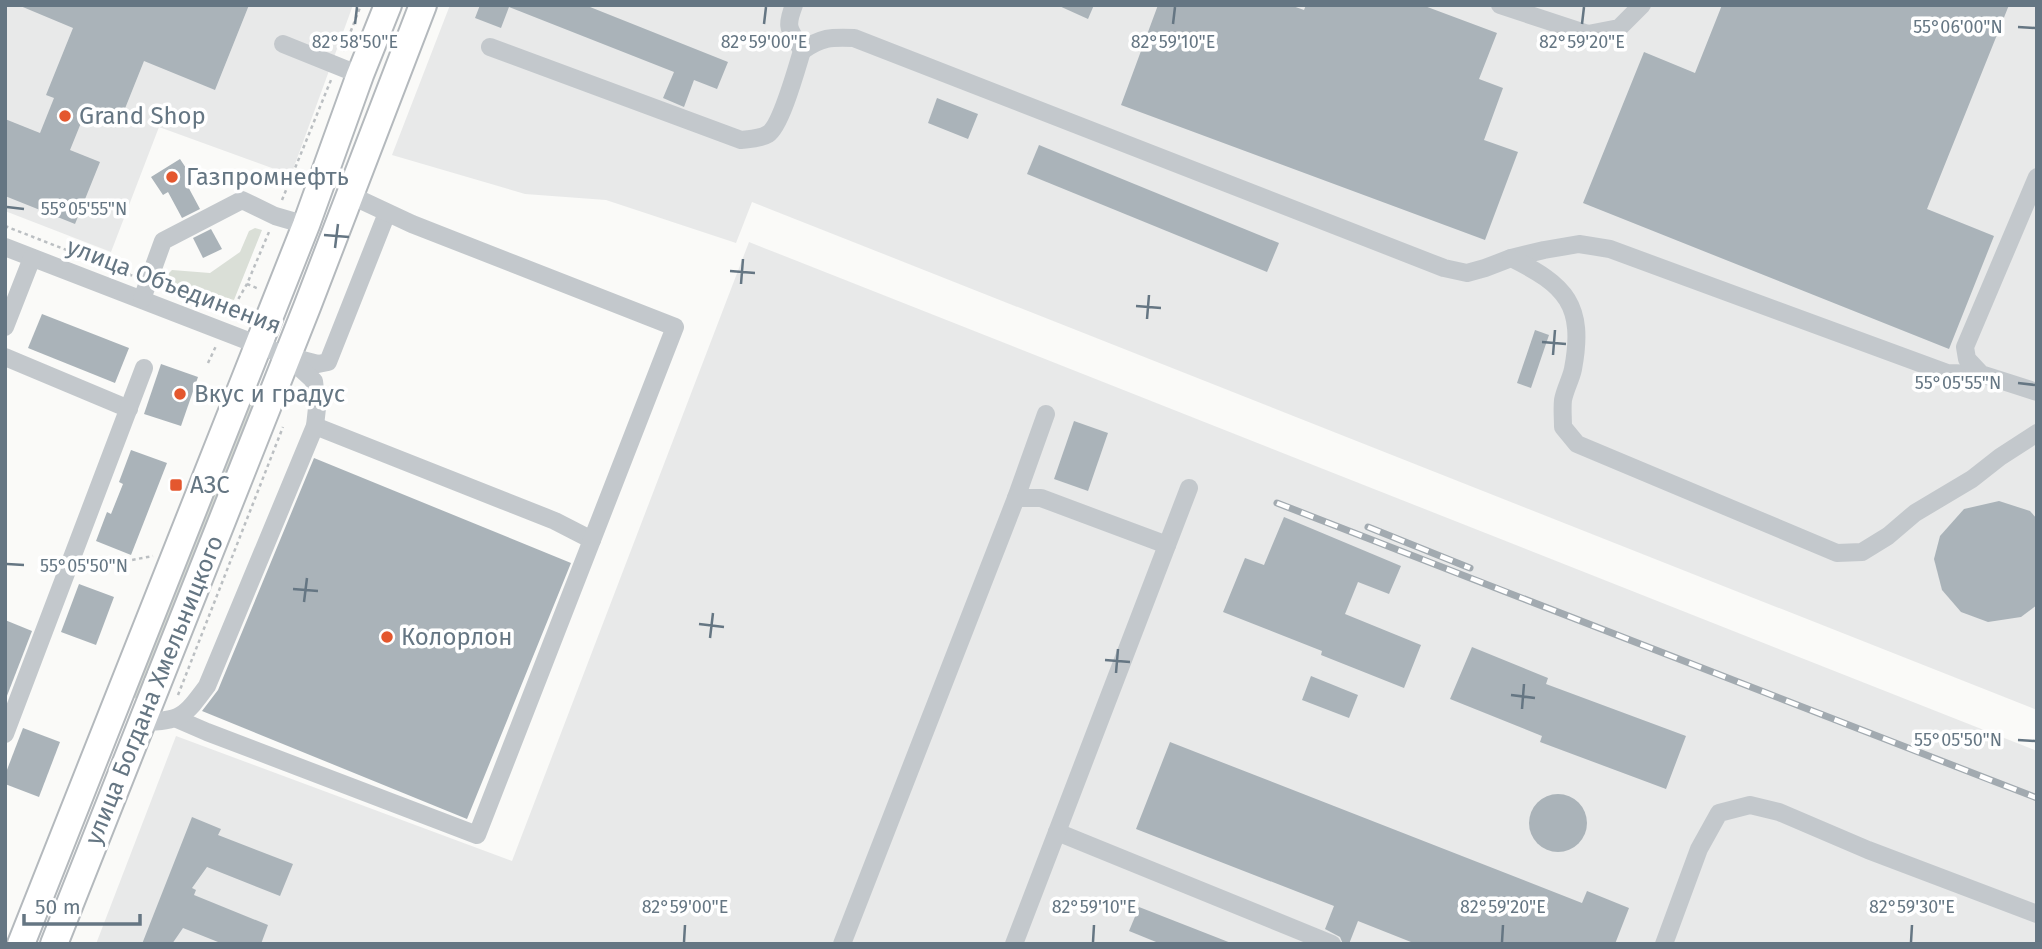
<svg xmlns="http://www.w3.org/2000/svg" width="2042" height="949" font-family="'Fira Sans',sans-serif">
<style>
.built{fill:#e8e9e9}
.green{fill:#dadfd7}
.building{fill:#aab3b9}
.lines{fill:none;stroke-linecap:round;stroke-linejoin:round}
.highway-casing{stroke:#b4b9bd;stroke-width:30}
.path{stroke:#bbbfc2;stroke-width:2.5;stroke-dasharray:3.5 3.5;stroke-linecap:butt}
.minor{stroke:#c3c8cc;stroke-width:18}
.highway{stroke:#fff;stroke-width:26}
.rail-casing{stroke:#a2aab0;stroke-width:7}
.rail{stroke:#fff;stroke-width:4.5;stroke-dasharray:13;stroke-linecap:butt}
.ticks{fill:none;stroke:#657683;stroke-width:2.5}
.poi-dot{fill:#e4572e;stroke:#fff;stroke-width:2.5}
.labels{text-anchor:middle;stroke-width:7;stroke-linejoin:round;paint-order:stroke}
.poi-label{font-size:24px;fill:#657683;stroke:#fff;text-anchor:start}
.street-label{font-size:24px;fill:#657683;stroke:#fff}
.ticks-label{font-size:18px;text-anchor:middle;fill:#657683;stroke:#fff;stroke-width:7;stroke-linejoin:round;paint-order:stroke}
</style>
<rect width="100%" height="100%" fill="#fafaf8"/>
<g class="built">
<path d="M 5,5 L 353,5 L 291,175 L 159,127 L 111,252 L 5,211 Z"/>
<path d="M 450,5 L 2037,5 L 2037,710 L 752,202 L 736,243 L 606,200 L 525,194 L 392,155 Z"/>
<path d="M 749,242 L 2037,751 L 2037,944 L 96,944 L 176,736 L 512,861 Z"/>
</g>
<g class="green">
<path d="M 255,228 L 262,230 L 234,300 L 167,282 L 167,275 L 172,270 L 210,273 L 240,252 L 249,231 Z"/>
<path d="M 246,394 L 261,401 L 142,701 L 129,695 Z"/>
</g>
<g class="building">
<path d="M 18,5 L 249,5 L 215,90 L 144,61 L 118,126 L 85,113 L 70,150 L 100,162 L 75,224 L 5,196 L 5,119 L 40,133 L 54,98 L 46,95 L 73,28 Z"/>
<path d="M 480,5 L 585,5 L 728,62 L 717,89 L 694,80 L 684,107 L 663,98 L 674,72 L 509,7 L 501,28 L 475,18 Z"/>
<path d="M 1057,5 L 1094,5 L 1088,19 Z"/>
<path d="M 1158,5 L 1290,5 L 1304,10 L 1306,5 L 1422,5 L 1497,33 L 1479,79 L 1503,88 L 1484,140 L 1518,152 L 1485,240 L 1121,105 Z"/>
<path d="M 1722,5 L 2009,5 L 1927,209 L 1994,236 L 1949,349 L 1583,203 L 1644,52 L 1695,73 Z"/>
<path d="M 937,98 L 978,114 L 968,139 L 928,123 Z"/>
<path d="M 1039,145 L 1279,243 L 1267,272 L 1027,174 Z"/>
<path d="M 180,159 L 192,177 L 185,181 L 200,209 L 182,218 L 168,192 L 163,195 L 151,177 Z"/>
<path d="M 211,229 L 222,249 L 203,258 L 193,238 Z"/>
<path d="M 42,314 L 129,348 L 115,383 L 28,348 Z"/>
<path d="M 1535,330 L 1549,335 L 1531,388 L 1517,383 Z"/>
<path d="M 161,364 L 198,377 L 181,426 L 144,414 Z"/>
<path d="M 1074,421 L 1108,433 L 1088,491 L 1054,479 Z"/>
<path d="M 131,450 L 167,463 L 131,555 L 96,541 L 107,512 L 111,514 L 123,484 L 119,482 Z"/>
<path d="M 314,458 L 571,563 L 467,819 L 202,711 L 218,690 Z"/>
<path d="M 1999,501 L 2030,511 L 2037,519 L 2037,605 L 2021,617 L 1988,622 L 1961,612 L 1942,590 L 1934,559 L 1940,536 L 1964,509 Z"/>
<path d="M 1284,517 L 1401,566 L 1389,594 L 1358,582 L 1345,614 L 1421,645 L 1404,688 L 1321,655 L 1322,651 L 1223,612 L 1245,558 L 1264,565 Z"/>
<path d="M 79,584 L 114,597 L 96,645 L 61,632 Z"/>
<path d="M 5,620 L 32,631 L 5,701 Z"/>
<path d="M 1472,647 L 1548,678 L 1546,684 L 1686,736 L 1666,789 L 1540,742 L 1542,736 L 1450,699 Z"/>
<path d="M 1311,676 L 1358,695 L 1349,718 L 1302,700 Z"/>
<path d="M 23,728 L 60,742 L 39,797 L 5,784 L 5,775 Z"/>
<path d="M 1170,742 L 1582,903 L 1587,891 L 1629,908 L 1615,944 L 1416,944 L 1358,921 L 1349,944 L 1343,944 L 1340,937 L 1325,929 L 1334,906 L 1136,829 Z"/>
<circle cx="1558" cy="823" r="29"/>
<path d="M 192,817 L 221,829 L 218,835 L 293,864 L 280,896 L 207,867 L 192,888 L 196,890 L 194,895 L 268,925 L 261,944 L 223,944 L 183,928 L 172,944 L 142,944 Z"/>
<path d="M 1139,907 L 1231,943 L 1231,944 L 1161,944 L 1129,931 Z"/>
</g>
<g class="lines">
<defs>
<g id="highway">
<path d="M 21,944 L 306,225 L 360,75 L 388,5"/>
<path d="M 54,944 L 307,307 L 423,5"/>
</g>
</defs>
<use href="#highway" class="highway-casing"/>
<g class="path">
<path d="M 343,51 L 361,5"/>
<path d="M 282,200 L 331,80"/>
<path d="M 5,226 L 133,276"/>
<path d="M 247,284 L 259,289"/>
<path d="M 163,286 L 233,308 L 247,284 L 269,232"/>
<path d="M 208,363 L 216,346"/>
<path d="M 84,569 L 153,556"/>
<path d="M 178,695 L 283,427"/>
</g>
<g class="minor">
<path d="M 1500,5 L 1588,34 L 1619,28 L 1642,5"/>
<path d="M 283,44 L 360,75"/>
<path d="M 490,47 L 741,140 C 750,139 760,139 768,134 C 781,126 797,67 802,51 C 791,29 784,31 794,5"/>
<path d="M 802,51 C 821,37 831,37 854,38 L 1444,268 L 1467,273 L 1485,268 L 1511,258 L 1544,250 L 1579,244 L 1610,249 L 1947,373 L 1981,374"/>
<path d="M 2037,177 L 1965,347 L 1967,359 L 1981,374 L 2037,392"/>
<path d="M 5,247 L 287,356 L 318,364 L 328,362 L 387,213"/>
<path d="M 1511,258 C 1566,285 1585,305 1573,369 C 1571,379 1565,389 1563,400 C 1562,408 1563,418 1563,427 L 1577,444 L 1837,553 L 1862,552 L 1888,536 L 1915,513 L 1972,479 L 2000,457 L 2037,433"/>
<path d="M 142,299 L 163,241 L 242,200 L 275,216 L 306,225"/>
<path d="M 5,327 L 32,258"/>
<path d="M 5,357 L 129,409"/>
<path d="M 315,426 L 555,521 L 592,540"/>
<path d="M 1016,498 L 1046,414"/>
<path d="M 177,719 L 207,732 L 477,835 L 675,327 L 412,224 L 350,195"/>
<path d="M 142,722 C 181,721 184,717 207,686 L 315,426 L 317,408 L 314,381 L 289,358"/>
<path d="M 5,734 L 144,368"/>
<path d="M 1057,832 L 1332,944"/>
<path d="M 842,944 L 1016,498 L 1041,498 L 1167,545"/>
<path d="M 1014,944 L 1189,488"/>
<path d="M 1664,944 L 1699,849 L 1719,813 L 1750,805 L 1779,812 L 1868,850 L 2037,914"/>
</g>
<use href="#highway" class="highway"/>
<defs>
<g id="rail">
<path d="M 1277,503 L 2037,798"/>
<path d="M 1368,527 L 1470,568"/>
</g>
</defs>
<use href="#rail" class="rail-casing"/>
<use href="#rail" class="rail"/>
</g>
<path class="ticks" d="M 355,24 L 357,7M 764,24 L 766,7M 1173,24 L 1175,7M 1582,24 L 1584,7M 2018,27 L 2035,28M 7,207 L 24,209M 324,235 L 349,237M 335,248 L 338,224M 730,271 L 755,273M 741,284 L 743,259M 1136,306 L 1161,308M 1147,319 L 1149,295M 1542,342 L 1566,344M 1553,355 L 1555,330M 2018,383 L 2035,385M 7,564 L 24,565M 293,589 L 318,591M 304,602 L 307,578M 699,624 L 724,627M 710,638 L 713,613M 1105,660 L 1130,662M 1116,673 L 1118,649M 1511,695 L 1535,698M 1522,709 L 1524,684M 2018,740 L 2035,741M 684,942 L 685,925M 1093,942 L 1094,925M 1502,942 L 1503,925M 1911,942 L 1912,925"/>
<g class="poi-dot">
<circle cx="65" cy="116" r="7"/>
<circle cx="172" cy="177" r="7"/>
<circle cx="180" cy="394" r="7"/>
<rect x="169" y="478" width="14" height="14" rx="3.5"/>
<circle cx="387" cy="637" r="7"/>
</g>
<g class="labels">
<g class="poi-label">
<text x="79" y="124">Grand Shop</text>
<text x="186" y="185">Газпромнефть</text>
<text x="194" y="402">Вкус и градус</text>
<text x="190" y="493">АЗС</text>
<text x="401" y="645">Колорлон</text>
</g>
<g class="street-label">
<text transform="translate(174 286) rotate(21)" y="8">улица Объединения</text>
<text transform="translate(154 690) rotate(-68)" y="8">улица Богдана Хмельницкого</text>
</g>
</g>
<g class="ticks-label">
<text x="1958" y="33">55°06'00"N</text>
<text x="355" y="48">82°58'50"E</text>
<text x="764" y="48">82°59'00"E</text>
<text x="1173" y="48">82°59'10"E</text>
<text x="1582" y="48">82°59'20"E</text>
<text x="84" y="215">55°05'55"N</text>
<text x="1958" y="389">55°05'55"N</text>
<text x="84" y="572">55°05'50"N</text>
<text x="1958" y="746">55°05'50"N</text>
<text x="685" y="913">82°59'00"E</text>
<text x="1094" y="913">82°59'10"E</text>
<text x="1503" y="913">82°59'20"E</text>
<text x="1912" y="913">82°59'30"E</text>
</g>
<rect width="2042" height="949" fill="none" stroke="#657683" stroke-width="14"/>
<path d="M24 914v10h116v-10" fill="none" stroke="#657683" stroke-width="3.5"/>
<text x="35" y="914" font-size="21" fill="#657683" stroke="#ffffff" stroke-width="5" paint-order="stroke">50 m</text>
</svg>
